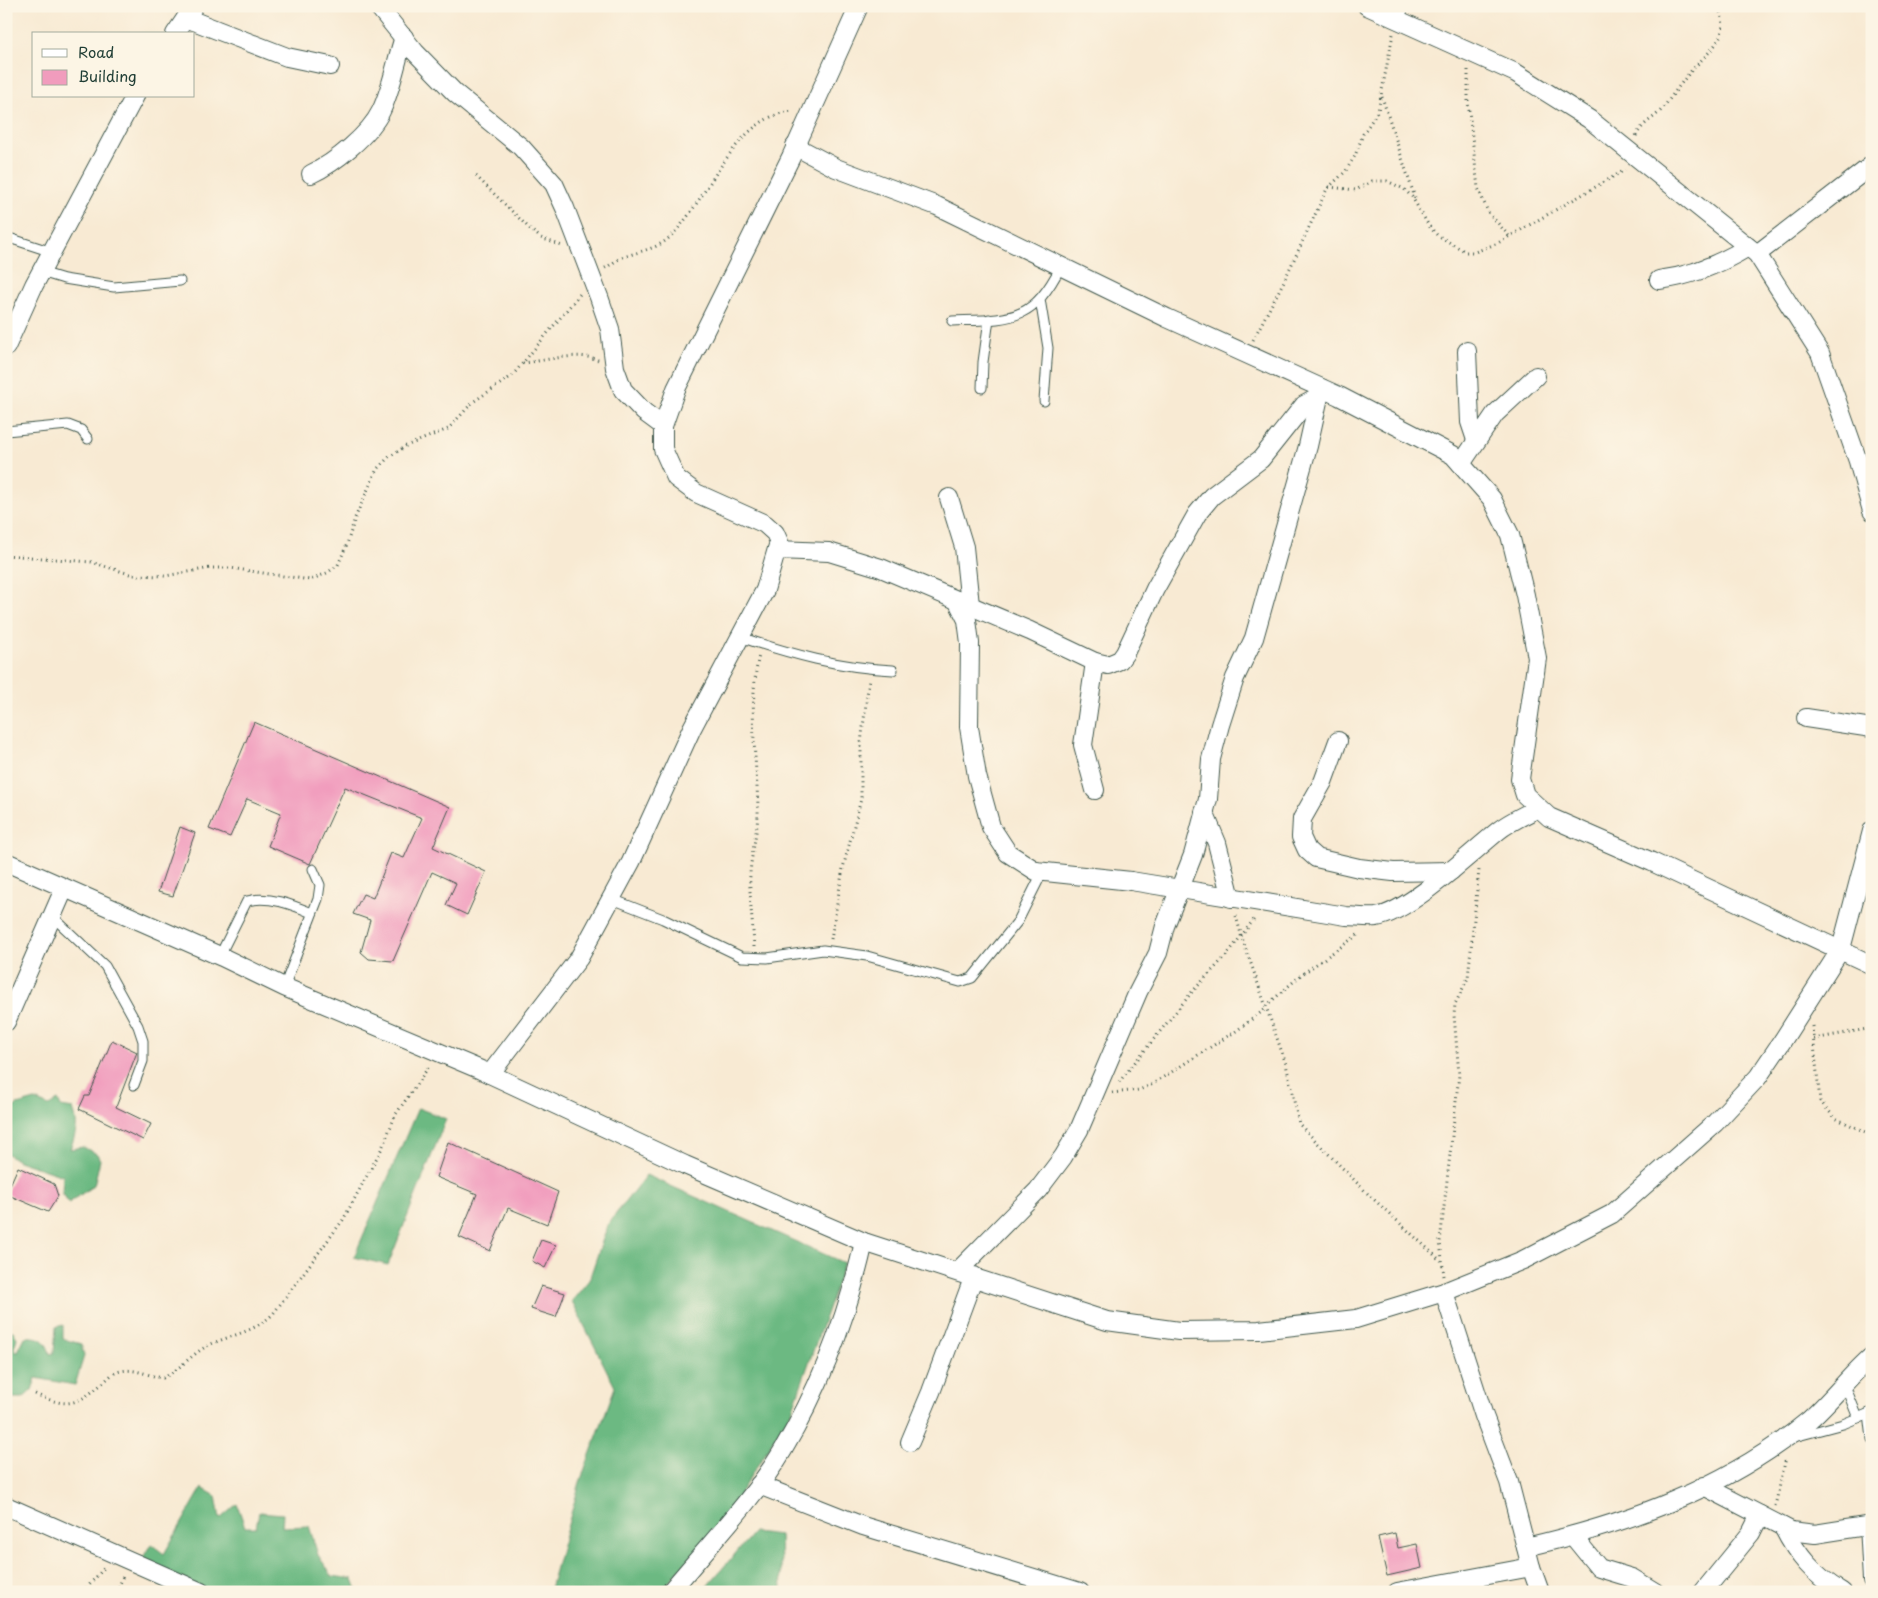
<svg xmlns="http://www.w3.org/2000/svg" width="1878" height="1598" font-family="'Playpen Sans',sans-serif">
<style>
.forest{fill:#6cb982;stroke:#467b5b}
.building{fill:#f19cbd}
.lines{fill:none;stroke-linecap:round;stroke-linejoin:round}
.service-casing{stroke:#40574c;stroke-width:11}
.minor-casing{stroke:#40574c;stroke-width:20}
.path{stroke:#40574c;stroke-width:3;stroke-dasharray:1 4;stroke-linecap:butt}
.service{stroke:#fff;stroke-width:9}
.minor{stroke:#fff;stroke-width:18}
</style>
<rect width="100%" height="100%" fill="#fcf5e5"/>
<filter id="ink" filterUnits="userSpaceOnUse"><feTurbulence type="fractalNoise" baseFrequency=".02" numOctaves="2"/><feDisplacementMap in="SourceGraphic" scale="10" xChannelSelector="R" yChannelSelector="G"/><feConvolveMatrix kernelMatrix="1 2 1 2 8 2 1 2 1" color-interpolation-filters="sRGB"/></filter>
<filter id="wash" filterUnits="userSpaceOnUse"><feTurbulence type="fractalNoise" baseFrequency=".0096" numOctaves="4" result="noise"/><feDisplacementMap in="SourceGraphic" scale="20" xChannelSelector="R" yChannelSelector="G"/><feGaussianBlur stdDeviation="1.12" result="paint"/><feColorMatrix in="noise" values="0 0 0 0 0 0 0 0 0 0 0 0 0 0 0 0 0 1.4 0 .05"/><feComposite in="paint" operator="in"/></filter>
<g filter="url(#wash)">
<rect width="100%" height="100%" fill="#f8ead3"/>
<g class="forest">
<path d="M 35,1100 L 49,1106 L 58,1100 L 61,1107 L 73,1109 C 79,1125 76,1133 70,1149 L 83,1147 L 97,1154 L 100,1160 L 94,1185 L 69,1203 L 62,1193 L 63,1176 L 18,1161 L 6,1153 L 6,1112 L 17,1105 Z"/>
<path d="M 418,1108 L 446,1119 L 388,1265 L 354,1257 Z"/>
<path d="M 646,1175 L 844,1263 L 792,1411 L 721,1523 L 660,1592 L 549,1592 L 580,1482 L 615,1387 L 572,1301 L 589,1280 L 608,1224 Z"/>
<path d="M 63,1325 L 63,1339 L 81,1344 L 84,1356 L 75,1385 L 36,1378 L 32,1390 L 23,1398 L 9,1398 L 6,1395 L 6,1330 L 13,1331 L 17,1338 L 14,1348 L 17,1353 L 25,1337 C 39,1336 46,1339 50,1354 L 54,1353 L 56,1327 Z"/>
<path d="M 202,1488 L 216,1496 L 220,1519 L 237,1504 L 245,1527 L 256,1527 L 259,1512 L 283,1514 L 282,1527 L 309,1526 L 318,1555 L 332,1576 L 353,1579 L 358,1592 L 189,1592 L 138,1566 L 151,1544 L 164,1554 Z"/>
<path d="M 754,1532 L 780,1535 L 782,1592 L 702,1592 Z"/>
</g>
<g id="blocks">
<g class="building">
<path d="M 254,722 L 450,807 L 433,847 L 486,872 L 467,915 L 446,905 L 456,883 L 432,872 L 393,961 L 369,959 L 361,952 L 370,920 L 353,914 L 363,894 L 373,898 L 391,853 L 404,858 L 422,818 L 345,787 L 310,864 L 268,846 L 281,813 L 247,799 L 230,837 L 209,829 Z"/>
<path d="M 180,827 L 195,833 L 173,896 L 158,892 Z"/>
<path d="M 112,1040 L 137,1052 L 116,1107 L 151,1124 L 143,1140 L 79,1109 L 85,1096 L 89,1096 Z"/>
<path d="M 448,1142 L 558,1192 L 547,1224 L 508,1208 L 490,1251 L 459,1237 L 477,1194 L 436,1177 Z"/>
<path d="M 18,1167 L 54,1184 L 58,1196 L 48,1212 L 6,1194 Z"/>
<path d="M 541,1240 L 556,1245 L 545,1268 L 532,1261 Z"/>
<path d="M 541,1286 L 565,1293 L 556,1317 L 531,1309 Z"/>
<path d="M 1395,1533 L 1398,1548 L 1417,1544 L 1422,1568 L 1387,1576 L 1378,1537 Z"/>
</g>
</g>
</g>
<g filter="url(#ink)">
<use href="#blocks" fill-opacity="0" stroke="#40574c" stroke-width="1"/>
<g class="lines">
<defs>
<g id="service">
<path d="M 1400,20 L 1404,6"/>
<path d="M 6,237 L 52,252"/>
<path d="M 41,272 L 64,279 L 114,287 L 180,281"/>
<path d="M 1040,299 L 1048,348 L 1044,401"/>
<path d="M 952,321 C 1011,319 1032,323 1061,266"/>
<path d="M 982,388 L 983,362 L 989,319"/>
<path d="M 6,431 L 68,425 L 81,430 L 88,439"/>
<path d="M 740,637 C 790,654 841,668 893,670"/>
<path d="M 612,899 L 663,919 L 742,957 L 767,958 L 823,950 L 867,956 L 960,982 L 972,978 L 1018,921 L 1043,871"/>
<path d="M 52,916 L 105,966 L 138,1026 L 143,1041 L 143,1061 L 134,1085"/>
<path d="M 222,957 L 224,947 L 247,901 C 268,895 293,905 312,913"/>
<path d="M 284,987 L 318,899 L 320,885 L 313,869"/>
<path d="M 1844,1383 L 1858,1418"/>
<path d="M 1869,1413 L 1872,1439"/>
<path d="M 1794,1437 L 1843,1424 L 1872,1412"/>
</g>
<g id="minor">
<path d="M 378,6 L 415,52 L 455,93 L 521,147 L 554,184 L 565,208 L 599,297 L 610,329 L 615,368 L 623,390 L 644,412 L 663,426"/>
<path d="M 1367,6 L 1516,73 L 1589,119 L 1757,254 L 1820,353 L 1858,461 L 1872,511"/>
<path d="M 186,18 L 287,57 L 330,66"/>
<path d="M 175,34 L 194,6"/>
<path d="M 795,146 L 836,168 L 937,206 L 1167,318 L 1339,396 L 1453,455 L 1492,499 L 1510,535 L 1525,595 L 1537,658 L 1520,779 L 1525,795 L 1549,817 L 1652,862 L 1872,965"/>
<path d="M 311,174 C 335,163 370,134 381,111 C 392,88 396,61 404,37"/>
<path d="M 1757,254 L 1872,165"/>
<path d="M 1659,280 C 1692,276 1720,264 1748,247"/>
<path d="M 6,347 L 34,285 L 135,96"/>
<path d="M 1467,351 L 1470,422 L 1476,440"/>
<path d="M 1461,464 L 1495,414 L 1536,376"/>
<path d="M 949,498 L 964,547 L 970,605"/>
<path d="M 777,550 L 829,552 L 881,568 L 1030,631 L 1095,662 L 1108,665 L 1120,660 L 1125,653 L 1155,589 L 1197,514 L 1212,496 L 1261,459 L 1304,405 L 1319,397"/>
<path d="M 957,600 L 967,620 L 970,643 L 969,727 L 977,776 L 991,827 L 1008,853 L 1036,871 L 1131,881 L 1346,916 C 1355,916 1367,918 1376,917 C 1409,912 1471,853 1498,831 C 1509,822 1525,815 1538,808"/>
<path d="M 1806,718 L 1872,728"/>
<path d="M 1338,741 L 1323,782 L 1302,819 L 1301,837 L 1307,850 L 1316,858 L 1359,868 L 1393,872 L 1451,871"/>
<path d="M 1095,790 L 1083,745 L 1095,662"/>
<path d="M 1204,812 L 1217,843 L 1231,898"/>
<path d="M 6,862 L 222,957 L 284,987 L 481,1070 L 685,1165 L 864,1242 L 1107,1321 L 1179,1331 L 1259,1330 L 1356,1319 L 1444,1292 L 1523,1260 L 1612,1214 L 1715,1123 L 1758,1077 L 1783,1040 L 1841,949 L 1872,831"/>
<path d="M 6,1022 L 64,889"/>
<path d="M 490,1074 L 579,958 L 631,862 L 692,728 L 765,590 L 779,542 L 775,533 L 765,524 L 696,493 L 676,478 L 663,449 L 663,426 L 676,389 L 791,157 L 859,6"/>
<path d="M 958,1271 L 1038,1190 L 1063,1157 L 1079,1130 L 1138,992 L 1158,953 L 1165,926 L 1193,855 L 1208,799 L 1211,759 L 1220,725 L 1235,678 L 1254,638 L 1308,446 L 1321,388"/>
<path d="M 1444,1292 L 1484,1416 L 1509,1482 L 1531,1567 L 1540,1592"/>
<path d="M 910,1442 L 931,1392 L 974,1276"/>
<path d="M 759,1485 L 863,1526 L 1080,1592"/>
<path d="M 1704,1486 L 1791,1531 L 1815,1534 L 1872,1525"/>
<path d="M 6,1506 L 201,1592"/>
<path d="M 1869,1525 L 1872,1580"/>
<path d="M 1783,1527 C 1797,1555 1814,1576 1842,1592"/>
<path d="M 1573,1536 L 1599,1568 L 1632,1578 L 1655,1592"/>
<path d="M 1526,1547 C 1626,1524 1727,1488 1808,1421 C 1831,1401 1849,1376 1872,1356"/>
<path d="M 670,1592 C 707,1547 754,1499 783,1450 C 821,1386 848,1314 864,1242"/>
<path d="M 1397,1592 L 1531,1567"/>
<path d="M 1703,1592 L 1751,1533 L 1760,1515"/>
</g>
</defs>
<use href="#service" class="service-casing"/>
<use href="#minor" class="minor-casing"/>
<g class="path">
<path d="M 1468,70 L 1468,102 L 1478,188 L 1488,212 L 1509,236"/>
<path d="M 1382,97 L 1415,198"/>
<path d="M 1636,136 C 1643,122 1654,119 1663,108 C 1672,96 1681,83 1691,71 C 1709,51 1734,35 1717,6"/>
<path d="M 476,176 L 531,230 L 541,238 L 562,246"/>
<path d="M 1329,187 L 1356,190 L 1372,181 L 1387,181 L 1404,189 L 1412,197 L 1429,226 L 1437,235 L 1466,252 L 1475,252 L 1498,243 L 1625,170"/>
<path d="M 605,268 C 611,265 617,259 624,257 C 642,250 659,249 672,235 C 710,197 735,115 794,111"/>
<path d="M 1253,340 L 1284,281 L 1327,189 L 1345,172 L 1355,156 L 1363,134 L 1378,111 L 1393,34"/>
<path d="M 523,363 C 544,361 579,351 598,360"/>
<path d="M 6,555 L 91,562 L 133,575 L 165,576 L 211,568 L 230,568 L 310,580 L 327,573 L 338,565 L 347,544 L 355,518 L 377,469 L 389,457 L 406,446 L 448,429 L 473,402 L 512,376 L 580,294"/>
<path d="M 1236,916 L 1241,934"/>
<path d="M 1241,935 L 1286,1064 L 1299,1124 L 1368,1194 L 1441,1261"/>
<path d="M 831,939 L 843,868 L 861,799 L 861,743 L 869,680"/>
<path d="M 754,947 C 753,923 749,899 750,875 C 751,853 759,827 758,806 C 756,756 748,705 759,655"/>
<path d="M 1266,1006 L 1301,975 L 1359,934"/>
<path d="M 1812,1026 L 1820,1101 L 1835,1118 L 1872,1135"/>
<path d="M 1814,1039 L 1872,1028"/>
<path d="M 1119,1082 L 1192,992 L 1226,956 L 1255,918"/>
<path d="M 1112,1093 L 1139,1090 L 1151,1085 L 1236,1031 L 1267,1008"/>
<path d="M 1444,1276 L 1440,1242 L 1459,1075 L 1454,1015 L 1455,1004 L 1468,978 L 1479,870"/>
<path d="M 35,1394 C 69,1409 77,1405 104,1382 C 109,1377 114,1372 121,1371 C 136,1368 148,1376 163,1378 C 179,1370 191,1355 207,1346 C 231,1334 252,1334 273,1314 L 343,1220 L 382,1148 L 396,1114 L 430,1065"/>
<path d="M 1775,1506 L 1786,1458"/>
<path d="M 83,1592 L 104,1568"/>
<path d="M 117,1592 L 123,1576"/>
</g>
<use href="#service" class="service"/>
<use href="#minor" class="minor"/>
</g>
</g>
<rect width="1878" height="1598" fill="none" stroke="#fcf5e5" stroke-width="25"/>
<rect x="32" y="32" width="162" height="65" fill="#fcf5e5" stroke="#a4ab9e"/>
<rect x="42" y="49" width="25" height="8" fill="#ffffff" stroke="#a4ab9e"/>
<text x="78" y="58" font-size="15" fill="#1f3d34">Road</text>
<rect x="42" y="70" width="25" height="15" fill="#f19cbd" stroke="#a4ab9e"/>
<text x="78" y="82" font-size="15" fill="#1f3d34">Building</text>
</svg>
